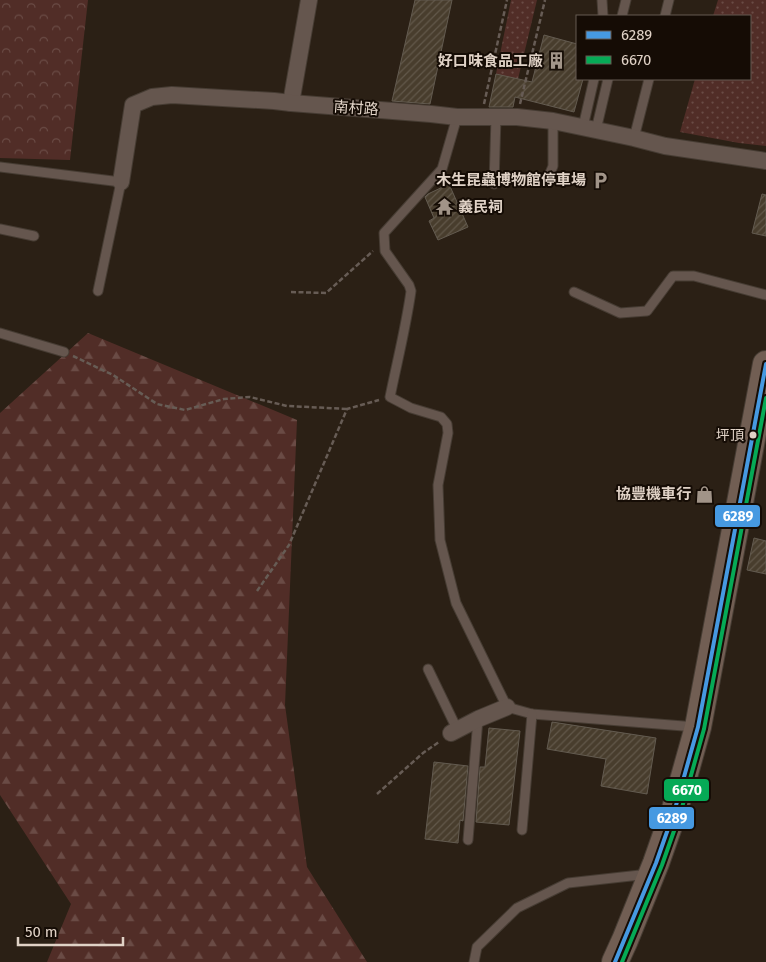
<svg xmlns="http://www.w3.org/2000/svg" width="766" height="962" font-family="'Fira Sans','Noto Sans TC',sans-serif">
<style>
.grass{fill:url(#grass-dots)}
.forest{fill:url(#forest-firs)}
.park{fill:url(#park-crowns)}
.building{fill:url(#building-hatch);stroke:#635b50}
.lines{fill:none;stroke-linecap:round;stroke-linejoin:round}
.lane-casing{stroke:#463c33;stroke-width:11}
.street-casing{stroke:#463c33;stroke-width:18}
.primary-casing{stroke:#463c33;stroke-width:28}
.path{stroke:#675c55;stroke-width:2.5;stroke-dasharray:5 2.5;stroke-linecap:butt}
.lane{stroke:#65564e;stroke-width:9}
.street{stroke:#65564e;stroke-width:16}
.primary{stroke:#715e53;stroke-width:26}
.bus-1-casing{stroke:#150c05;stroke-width:8}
.bus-2-casing{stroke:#150c05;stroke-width:8}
.bus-1{stroke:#4699e1;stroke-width:4}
.bus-2{stroke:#06aa56;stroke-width:4}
.bus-dot{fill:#e0d2c6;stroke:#150c05;stroke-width:2}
.labels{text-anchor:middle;stroke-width:4;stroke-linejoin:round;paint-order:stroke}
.bus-label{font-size:14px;fill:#e0d2c6;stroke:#150c05;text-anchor:end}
.poi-label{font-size:15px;font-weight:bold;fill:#e0d2c6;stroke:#150c05;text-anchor:end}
.street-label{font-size:15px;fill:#e0d2c6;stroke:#150c05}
.line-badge{stroke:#150c05;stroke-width:2}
.badge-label{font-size:14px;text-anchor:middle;font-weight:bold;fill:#fff}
</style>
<defs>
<pattern id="grass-dots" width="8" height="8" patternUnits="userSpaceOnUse" patternTransform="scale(1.25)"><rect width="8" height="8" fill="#512d27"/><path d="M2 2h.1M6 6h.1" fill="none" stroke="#6a4b45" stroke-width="1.8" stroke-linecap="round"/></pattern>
<pattern id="forest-firs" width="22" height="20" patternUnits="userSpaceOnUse" patternTransform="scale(1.25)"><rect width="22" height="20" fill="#512d27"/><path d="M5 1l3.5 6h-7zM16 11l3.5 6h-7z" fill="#6a4b45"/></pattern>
<pattern id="park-crowns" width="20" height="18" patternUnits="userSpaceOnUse" patternTransform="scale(1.25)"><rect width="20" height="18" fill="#512d27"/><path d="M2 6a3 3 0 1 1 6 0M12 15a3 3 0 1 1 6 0" fill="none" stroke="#6a4b45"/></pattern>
<pattern id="building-hatch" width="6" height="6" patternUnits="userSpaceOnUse" patternTransform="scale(1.25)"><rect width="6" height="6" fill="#483d2d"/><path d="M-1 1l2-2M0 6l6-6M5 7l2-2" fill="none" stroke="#62584a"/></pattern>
</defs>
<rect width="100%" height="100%" fill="#2b2015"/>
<g class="grass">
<path d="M 511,0 L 537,0 L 518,79 L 496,74 Z"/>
<path d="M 718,0 L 766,0 L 766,146 L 739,143 L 680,132 L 695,79 L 750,79 L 750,16 L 713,16 Z"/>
</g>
<path class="forest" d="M 88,333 L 297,420 L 285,705 L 307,867 L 367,962 L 47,962 L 71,904 L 0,795 L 0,413 Z"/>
<path class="park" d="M 0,0 L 88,0 L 70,160 L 0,158 Z"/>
<g class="building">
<path d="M 415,0 L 452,0 L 430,104 L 392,101 Z"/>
<path d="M 544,35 L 577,44 L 577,79 L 583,79 L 574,112 L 515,97 L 513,107 L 489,107 L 496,74 L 532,82 Z"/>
<path d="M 449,184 L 468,227 L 438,240 L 429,221 L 434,218 L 425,197 L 428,194 Z"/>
<path d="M 762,194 L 766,195 L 766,236 L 752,233 Z"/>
<path d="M 754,538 L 766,541 L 766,574 L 747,570 Z"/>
<path d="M 552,722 L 656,738 L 647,794 L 601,786 L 606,759 L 547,749 Z"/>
<path d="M 489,728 L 520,731 L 509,825 L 476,822 L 480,767 L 485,767 Z"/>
<path d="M 434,762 L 468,766 L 463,821 L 460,820 L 458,843 L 425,839 Z"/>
</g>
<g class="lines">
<defs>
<g id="lane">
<path d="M 602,0 L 603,16"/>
<path d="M 622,16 L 626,0"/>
<path d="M 665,16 L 669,0"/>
<path d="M 457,117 L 442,169 L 384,233 L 385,251 L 409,285 L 411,291 C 406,327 397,362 390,397 L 411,408 L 441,417 L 447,424 L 448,433 L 438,485 L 440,540 L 456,603 L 507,707 L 532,714 L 696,727"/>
<path d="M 583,127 L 594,79"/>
<path d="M 596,130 L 608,79"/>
<path d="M 634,138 L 649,79"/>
<path d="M 0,167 L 121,182 L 98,291"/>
<path d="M 548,178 L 553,166 L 553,121"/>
<path d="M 494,184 L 496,117"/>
<path d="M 0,229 L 34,236"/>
<path d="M 574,292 L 620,313 L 647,311 L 673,276 L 694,276 L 766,295"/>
<path d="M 0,333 L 64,352"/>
<path d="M 428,669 L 457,729"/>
<path d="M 522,830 L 532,714"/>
<path d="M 468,840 L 478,719"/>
<path d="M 474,962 L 477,947 L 517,908 L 568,883 L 649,874"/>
</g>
<g id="street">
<path d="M 291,103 L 309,0"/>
<path d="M 121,182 L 133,105 L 152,97 L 172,95 L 274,101 L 291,103 L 431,114 L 457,117 L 517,117 L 553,121 L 634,138 L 665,146 L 766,161"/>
<path d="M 451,733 L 478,719 L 507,707"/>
</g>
<path id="primary" d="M 615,962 L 625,940 L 656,863 L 675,809 L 698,727 L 766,364"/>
</defs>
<use href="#lane" class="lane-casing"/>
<use href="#street" class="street-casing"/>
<use href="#primary" class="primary-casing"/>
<g class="path">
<path d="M 484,104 L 507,0"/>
<path d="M 520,104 L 545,0"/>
<path d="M 291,292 L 326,293 L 373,251"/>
<path d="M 73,356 L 113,375 L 157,404 L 185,410 L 224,399 L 250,397 L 287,406 L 347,409"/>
<path d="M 257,591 L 289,545 L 347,409 L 379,400"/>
<path d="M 377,794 L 423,753 L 439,742"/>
</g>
<use href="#lane" class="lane"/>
<use href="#street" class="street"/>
<use href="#primary" class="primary"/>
<defs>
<path id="bus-1" d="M 615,962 L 656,863 L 675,809 L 698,727 L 766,364"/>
<path id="bus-2" d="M 622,962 L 662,865 L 681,811 L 704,729 L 766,398"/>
</defs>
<use href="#bus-1" class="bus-1-casing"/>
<use href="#bus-2" class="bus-2-casing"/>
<use href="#bus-1" class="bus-1"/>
<use href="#bus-2" class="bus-2"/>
</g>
<defs>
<symbol id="building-bare" viewBox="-9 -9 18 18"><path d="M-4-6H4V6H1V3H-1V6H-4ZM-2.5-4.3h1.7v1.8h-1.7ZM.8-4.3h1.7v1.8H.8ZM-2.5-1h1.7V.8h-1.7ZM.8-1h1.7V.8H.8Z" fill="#a19488" stroke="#150c05" stroke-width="2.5" paint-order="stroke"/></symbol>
<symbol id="parking-bare" viewBox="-9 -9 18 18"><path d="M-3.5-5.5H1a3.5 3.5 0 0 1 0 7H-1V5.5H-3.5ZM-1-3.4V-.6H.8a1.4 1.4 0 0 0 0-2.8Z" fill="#a19488" stroke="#150c05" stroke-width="2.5" paint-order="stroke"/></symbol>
<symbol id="temple-bare" viewBox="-9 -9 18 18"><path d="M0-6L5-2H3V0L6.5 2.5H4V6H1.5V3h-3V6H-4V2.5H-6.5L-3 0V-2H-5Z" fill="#a19488" stroke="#150c05" stroke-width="2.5" paint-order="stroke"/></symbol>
<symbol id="shop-bare" viewBox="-9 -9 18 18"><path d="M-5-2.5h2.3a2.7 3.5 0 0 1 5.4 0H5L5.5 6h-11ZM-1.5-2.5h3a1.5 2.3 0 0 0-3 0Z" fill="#a19488" stroke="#150c05" stroke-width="2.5" paint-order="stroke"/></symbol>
</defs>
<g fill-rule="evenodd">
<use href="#building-bare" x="544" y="48" width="25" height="25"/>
<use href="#parking-bare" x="588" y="168" width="25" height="25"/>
<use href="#temple-bare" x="432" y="194" width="25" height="25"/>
<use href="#shop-bare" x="692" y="482" width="25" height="25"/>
</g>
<circle class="bus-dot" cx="753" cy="435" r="4.5"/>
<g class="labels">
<g class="bus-label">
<text x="744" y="440">坪頂</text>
</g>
<g class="poi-label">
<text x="543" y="66">好口味食品工廠</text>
<text x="586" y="185">木生昆蟲博物館停車場</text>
<text x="458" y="212" text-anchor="start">義民祠</text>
<text x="691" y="499">協豐機車行</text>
</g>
<g class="street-label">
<text transform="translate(356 108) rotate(4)" y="5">南村路</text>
</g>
</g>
<g class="line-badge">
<rect x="714" y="504" width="47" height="24" rx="5" fill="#4699e1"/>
<rect x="663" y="778" width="47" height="24" rx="5" fill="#06aa56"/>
<rect x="648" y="806" width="47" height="24" rx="5" fill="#4699e1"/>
</g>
<g class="badge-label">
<text x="738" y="521">6289</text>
<text x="687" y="795">6670</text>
<text x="672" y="823">6289</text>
</g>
<rect x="576" y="15" width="175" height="65" fill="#150c05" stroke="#665b52"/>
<rect x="586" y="31" width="25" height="8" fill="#4699e1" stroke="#665b52"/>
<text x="621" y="40" font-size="15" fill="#e0d2c6">6289</text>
<rect x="586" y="56" width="25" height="8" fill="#06aa56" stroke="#665b52"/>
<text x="621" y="65" font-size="15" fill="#e0d2c6">6670</text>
<path d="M18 937v8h105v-8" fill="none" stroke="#e0d2c6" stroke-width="2.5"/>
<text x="25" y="937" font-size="15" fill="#e0d2c6" stroke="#150c05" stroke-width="4" paint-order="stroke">50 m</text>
</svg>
